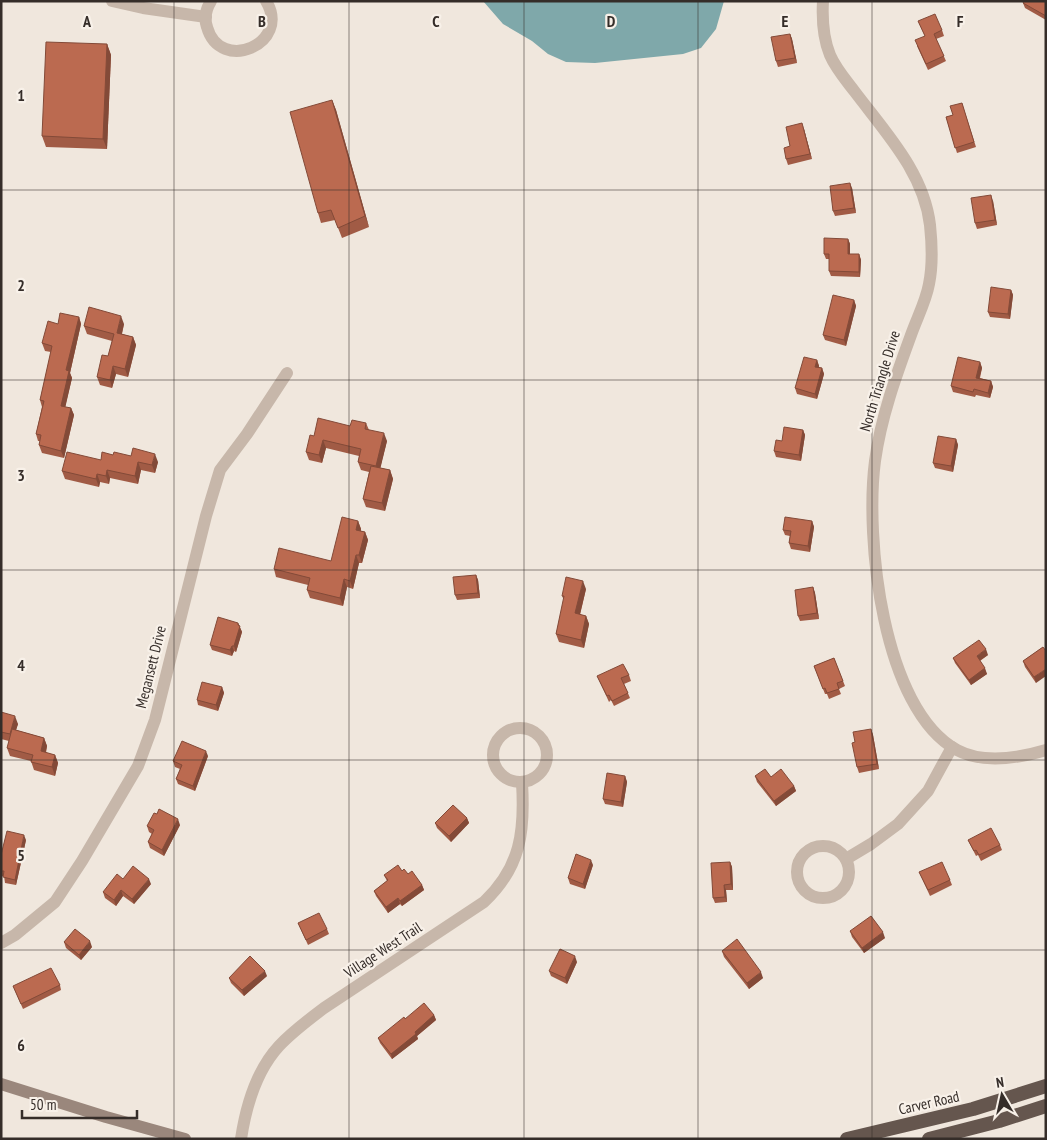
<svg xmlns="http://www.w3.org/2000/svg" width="1047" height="1140" font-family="'PT Sans Narrow',sans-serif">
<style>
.water{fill:#7fa8aa}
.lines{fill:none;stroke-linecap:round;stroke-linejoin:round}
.minor{stroke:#c7b7aa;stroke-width:12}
.secondary{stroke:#9a877c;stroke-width:12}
.trunk{stroke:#65564e;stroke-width:14}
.wall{fill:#a15b45}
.shaded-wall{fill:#834a38}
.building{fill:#bb6a50;stroke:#834a38}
.grid{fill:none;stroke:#352d29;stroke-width:1;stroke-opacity:0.55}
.labels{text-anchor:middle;stroke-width:4.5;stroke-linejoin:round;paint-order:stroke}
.street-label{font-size:15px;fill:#352d29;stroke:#f8f1e9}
.grid-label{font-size:16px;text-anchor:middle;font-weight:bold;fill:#352d29;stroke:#f8f1e9;stroke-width:4.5;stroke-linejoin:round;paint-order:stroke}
</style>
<rect width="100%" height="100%" fill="#f0e7dd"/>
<path class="water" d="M 483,1 L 724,1 L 716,29 L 701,48 L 683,54 L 595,63 L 566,62 L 548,54 L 532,41 L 503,24 Z"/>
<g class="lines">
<g class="minor">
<path d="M 112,1 L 143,8 L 206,17"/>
<path d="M 211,1 C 206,9 204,18 207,27 C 220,74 292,44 266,1"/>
<path d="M 823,1 C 822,19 823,38 830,55 C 836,69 846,80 855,92 C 886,133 924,173 930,225 C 932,244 933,265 929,284 C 926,301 917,318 911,335 C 896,376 881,417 875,461 C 865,537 882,709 957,750 C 983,764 1019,758 1046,750"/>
<circle cx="520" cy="755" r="27"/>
<circle cx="823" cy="872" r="26"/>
<path d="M 846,859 L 871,844 L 898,824 L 928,791 L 952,747"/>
<path d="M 1,943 L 15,935 L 55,902 L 82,861 L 138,766 L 155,720 L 206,516 L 220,470 L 247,434 L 287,373"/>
<path d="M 241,1139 C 246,1106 256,1071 279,1046 C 292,1032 308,1020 324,1008 L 484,902 C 521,867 525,831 522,783"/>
</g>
<path class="secondary" d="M 1,1084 L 106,1117 L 185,1139"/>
<g class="trunk">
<path d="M 847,1139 L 973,1109 L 1046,1086"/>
<path d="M 929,1139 L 999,1121 L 1046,1106"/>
</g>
</g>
<g class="wall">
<path d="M 1046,1 L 1046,20 L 1025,8 L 1023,3 Z"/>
<path d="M 918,21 L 942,30 L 944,36 L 936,39 L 946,61 L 928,70 L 917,46 L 925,36 Z"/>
<path d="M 790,34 L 792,39 L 797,63 L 778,67 L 776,61 Z"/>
<path d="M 107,44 L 111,55 L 107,149 L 46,147 L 42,136 Z"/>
<path d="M 332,100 L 336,110 L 369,227 L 342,238 L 335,220 L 321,223 L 318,213 Z"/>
<path d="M 962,103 L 976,147 L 957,153 L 946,117 L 953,115 Z"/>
<path d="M 804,129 L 812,159 L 788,165 L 786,159 Z"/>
<path d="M 852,188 L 856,213 L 835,216 L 833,211 Z"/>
<path d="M 993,201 L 997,225 L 977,229 L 975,223 Z"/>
<path d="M 848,239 L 850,244 L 850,254 L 859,254 L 861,260 L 860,277 L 831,276 L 829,271 L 829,259 L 826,259 L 824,254 Z"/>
<path d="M 1011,290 L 1013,295 L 1010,319 L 990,317 L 988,312 Z"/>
<path d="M 854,300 L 856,306 L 846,346 L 825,340 L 823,335 Z"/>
<path d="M 79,317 L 81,324 L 70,373 L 72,378 L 65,407 L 71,408 L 74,415 L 64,458 L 42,453 L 39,445 L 40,441 L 38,441 L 36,434 L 42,407 L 40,400 L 51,352 L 45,351 L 42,343 L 58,324 Z"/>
<path d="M 124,324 L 122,334 L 133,337 L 136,345 L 128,377 L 116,374 L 112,388 L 100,385 L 97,377 L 108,356 L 112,341 L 87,334 L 84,326 Z"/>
<path d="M 817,360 L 819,366 L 819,367 L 822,368 L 824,374 L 817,399 L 797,394 L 795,388 Z"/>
<path d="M 980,362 L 982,368 L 980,378 L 991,381 L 993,387 L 990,398 L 976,395 L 975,397 L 953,392 L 951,386 Z"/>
<path d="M 366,423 L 369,430 L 387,441 L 380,468 L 390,470 L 393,479 L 385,511 L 366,507 L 363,499 L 369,472 L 361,470 L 358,462 L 359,456 L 326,448 L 322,463 L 309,460 L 306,452 L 314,436 L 350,426 Z"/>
<path d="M 803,430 L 805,435 L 801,461 L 776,457 L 774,451 L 782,441 Z"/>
<path d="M 956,439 L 958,445 L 953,472 L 935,468 L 933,463 Z"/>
<path d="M 113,455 L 131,456 L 158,462 L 155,473 L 141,470 L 138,484 L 110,478 L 109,484 L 100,482 L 99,487 L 65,479 L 62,471 L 101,460 Z"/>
<path d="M 358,521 L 361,529 L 361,531 L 365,532 L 368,540 L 362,563 L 359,563 L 353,589 L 347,587 L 343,606 L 310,598 L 307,590 L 308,585 L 276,577 L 274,569 L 331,561 Z"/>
<path d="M 812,521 L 814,527 L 810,552 L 791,549 L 789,543 L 790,536 L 785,535 L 783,530 Z"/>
<path d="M 476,575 L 478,580 L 480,598 L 457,600 L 455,595 Z"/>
<path d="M 813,587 L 815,593 L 819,619 L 800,621 L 798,616 Z"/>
<path d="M 586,589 L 580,615 L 586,616 L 589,624 L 584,648 L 559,642 L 556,634 L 564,600 L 562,596 Z"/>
<path d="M 238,623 L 242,632 L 236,652 L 234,651 L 232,656 L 212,650 L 210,645 Z"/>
<path d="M 1043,647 L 1036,683 L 1025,667 L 1023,661 Z"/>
<path d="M 988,655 L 980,661 L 987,674 L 971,685 L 955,663 L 953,658 Z"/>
<path d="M 834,658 L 845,686 L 839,689 L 841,694 L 829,699 L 827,694 L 825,694 L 814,666 Z"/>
<path d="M 629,675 L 631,681 L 624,684 L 630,698 L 614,706 L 611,700 L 609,702 L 597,676 Z"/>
<path d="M 222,687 L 224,693 L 218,711 L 198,705 L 197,700 Z"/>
<path d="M 1,712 L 18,724 L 16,730 L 44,738 L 47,746 L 46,753 L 55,755 L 58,763 L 55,776 L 34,770 L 31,761 L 10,756 L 7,748 L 9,741 L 1,739 Z"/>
<path d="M 871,729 L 873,735 L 879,769 L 859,773 L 857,767 L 855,742 Z"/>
<path d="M 208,756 L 195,791 L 178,784 L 176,779 L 180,769 L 175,767 L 173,761 Z"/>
<path d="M 625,776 L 627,782 L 623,807 L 605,804 L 603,799 Z"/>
<path d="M 755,776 L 771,777 L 794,786 L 796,791 L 776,806 L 757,782 Z"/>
<path d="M 467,818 L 469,823 L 451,842 L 437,828 L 435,823 Z"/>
<path d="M 180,825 L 164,856 L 150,848 L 148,842 L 152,834 L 149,832 L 147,826 Z"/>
<path d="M 26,840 L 16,885 L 5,883 L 4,876 L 1,876 L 1,855 Z"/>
<path d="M 968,840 L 1000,845 L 1002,850 L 981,861 L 978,855 L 976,856 Z"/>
<path d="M 730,862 L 732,867 L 733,890 L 726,890 L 727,902 L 715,903 L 713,898 Z"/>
<path d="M 593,865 L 585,889 L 570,884 L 568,878 Z"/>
<path d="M 402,871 L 422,885 L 424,890 L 402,906 L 400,904 L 388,913 L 376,896 L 374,891 L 387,881 L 384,875 Z"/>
<path d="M 919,872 L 950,880 L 952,885 L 930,896 Z"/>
<path d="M 123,879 L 151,884 L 134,904 L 123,896 L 116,906 L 105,898 L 103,892 Z"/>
<path d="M 298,923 L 327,929 L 329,934 L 308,945 Z"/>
<path d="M 850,931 L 885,938 L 864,953 L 852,937 Z"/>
<path d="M 64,942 L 92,947 L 81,960 L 66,948 Z"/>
<path d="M 722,951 L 763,978 L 749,989 L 724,957 Z"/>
<path d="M 577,962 L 567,984 L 551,976 L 549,971 Z"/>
<path d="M 267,976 L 244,996 L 231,983 L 229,978 Z"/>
<path d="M 60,985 L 61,990 L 23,1009 L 13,986 Z"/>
<path d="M 434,1015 L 436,1020 L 417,1036 L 418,1039 L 392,1059 L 380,1043 L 378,1038 L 405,1019 Z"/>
</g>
<g class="shaded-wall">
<path d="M 790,34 L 792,39 L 797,63 L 795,58 Z"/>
<path d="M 107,44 L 111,55 L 107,149 L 103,139 Z"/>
<path d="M 332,100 L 336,110 L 369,227 L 365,216 Z"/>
<path d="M 802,123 L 804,129 L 812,159 L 810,154 Z"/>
<path d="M 850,183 L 852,188 L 856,213 L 854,208 Z"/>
<path d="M 991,195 L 993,201 L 997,225 L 995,220 Z"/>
<path d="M 848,239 L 850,244 L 850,259 L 848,254 Z"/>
<path d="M 859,254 L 861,260 L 860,277 L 859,272 Z"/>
<path d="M 1011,290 L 1013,295 L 1010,319 L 1008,314 Z"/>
<path d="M 854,300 L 856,306 L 846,346 L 844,340 Z"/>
<path d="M 121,316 L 124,324 L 120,341 L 117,333 Z"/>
<path d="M 79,317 L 81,324 L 70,373 L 72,378 L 64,413 L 61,406 L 66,370 Z"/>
<path d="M 133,337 L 136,345 L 128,377 L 125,369 Z"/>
<path d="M 817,360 L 819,366 L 817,372 L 815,367 Z"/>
<path d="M 980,362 L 982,368 L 978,383 L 976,378 Z"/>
<path d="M 113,366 L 116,374 L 112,388 L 110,380 Z"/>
<path d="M 822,368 L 824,374 L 817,399 L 815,394 Z"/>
<path d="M 991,381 L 993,387 L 990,398 L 988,393 Z"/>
<path d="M 71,408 L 74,415 L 64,458 L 61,451 Z"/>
<path d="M 803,430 L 805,435 L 801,461 L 799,455 Z"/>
<path d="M 384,433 L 387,441 L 379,474 L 376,466 Z"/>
<path d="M 956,439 L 958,445 L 953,472 L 951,466 Z"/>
<path d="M 323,440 L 326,448 L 322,463 L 319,455 Z"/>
<path d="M 155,454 L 158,462 L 155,473 L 152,465 Z"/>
<path d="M 138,462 L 141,470 L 138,484 L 135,476 Z"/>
<path d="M 107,470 L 110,478 L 109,484 L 106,476 Z"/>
<path d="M 390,470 L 393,479 L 385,511 L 382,503 Z"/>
<path d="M 97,474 L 100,482 L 99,487 L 96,479 Z"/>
<path d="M 358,521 L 361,529 L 359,538 L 356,530 Z"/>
<path d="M 812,521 L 814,527 L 810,552 L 808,546 Z"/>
<path d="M 365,532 L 368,540 L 362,563 L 359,555 Z"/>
<path d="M 356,555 L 359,563 L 353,589 L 350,581 Z"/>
<path d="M 476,575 L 478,580 L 480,598 L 478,593 Z"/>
<path d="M 344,579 L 347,587 L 343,606 L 340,598 Z"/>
<path d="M 583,581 L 586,589 L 578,622 L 575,613 Z"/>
<path d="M 813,587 L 815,593 L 819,619 L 817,613 Z"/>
<path d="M 586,616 L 589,624 L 584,648 L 581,640 Z"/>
<path d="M 238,623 L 242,632 L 236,652 L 234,646 Z"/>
<path d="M 232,646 L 234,651 L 232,656 L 230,650 Z"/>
<path d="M 986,649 L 988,655 L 979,661 L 977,656 Z"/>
<path d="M 985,668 L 987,674 L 971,685 L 969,680 Z"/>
<path d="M 1046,669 L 1046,676 L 1036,683 L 1034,677 Z"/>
<path d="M 222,687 L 224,693 L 218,711 L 216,705 Z"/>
<path d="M 15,716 L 18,724 L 12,742 L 10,734 Z"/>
<path d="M 871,729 L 873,735 L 879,769 L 877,764 Z"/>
<path d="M 44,738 L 47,746 L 44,759 L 41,751 Z"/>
<path d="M 206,751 L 208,756 L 195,791 L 193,786 Z"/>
<path d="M 55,755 L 58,763 L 55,776 L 52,767 Z"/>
<path d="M 625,776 L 627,782 L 623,807 L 621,802 Z"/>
<path d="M 794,786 L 796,791 L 776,806 L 774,801 Z"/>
<path d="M 467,818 L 469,823 L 451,842 L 449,836 Z"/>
<path d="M 178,819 L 180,825 L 164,856 L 162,850 Z"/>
<path d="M 24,835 L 26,840 L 16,885 L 15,880 Z"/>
<path d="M 591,860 L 593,865 L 585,889 L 583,884 Z"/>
<path d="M 730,862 L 732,867 L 733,890 L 731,884 Z"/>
<path d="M 149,879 L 151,884 L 134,904 L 132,899 Z"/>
<path d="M 422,885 L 424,890 L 402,906 L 400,901 Z"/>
<path d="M 724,885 L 726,890 L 727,902 L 725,897 Z"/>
<path d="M 121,890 L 123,896 L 116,906 L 114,900 Z"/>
<path d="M 398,898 L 400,904 L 388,913 L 386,907 Z"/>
<path d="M 883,932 L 885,938 L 864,953 L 862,948 Z"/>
<path d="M 90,941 L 92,947 L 81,960 L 79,955 Z"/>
<path d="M 575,956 L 577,962 L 567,984 L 565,978 Z"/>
<path d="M 265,971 L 267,976 L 244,996 L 242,990 Z"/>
<path d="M 761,972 L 763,978 L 749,989 L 747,983 Z"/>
<path d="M 434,1015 L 436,1020 L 417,1036 L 418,1039 L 392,1059 L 391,1054 L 415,1032 Z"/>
</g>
<g class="building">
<path d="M 1024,1 L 1046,1 L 1046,16 L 1023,3 Z"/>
<path d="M 935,14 L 942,30 L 934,34 L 944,56 L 926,64 L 915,40 L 925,36 L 918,21 Z"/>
<path d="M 790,34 L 795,58 L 776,61 L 771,37 Z"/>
<path d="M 46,42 L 107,44 L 103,139 L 42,136 Z"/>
<path d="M 332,100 L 365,216 L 338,228 L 331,210 L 318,213 L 290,112 Z"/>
<path d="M 962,103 L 974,142 L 955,148 L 946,117 L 953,115 L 950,106 Z"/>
<path d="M 802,123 L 810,154 L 786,159 L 784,148 L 790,146 L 786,127 Z"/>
<path d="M 850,183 L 854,208 L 833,211 L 830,186 Z"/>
<path d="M 991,195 L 995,220 L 975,223 L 971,198 Z"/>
<path d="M 824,238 L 848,239 L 848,254 L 859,254 L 859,272 L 829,271 L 829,254 L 824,254 Z"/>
<path d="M 991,287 L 1011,290 L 1008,314 L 988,312 Z"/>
<path d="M 833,295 L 854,300 L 844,340 L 823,335 Z"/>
<path d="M 89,307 L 121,316 L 117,333 L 133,337 L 125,369 L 113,366 L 110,380 L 97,377 L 102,355 L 108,356 L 114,334 L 84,326 Z"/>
<path d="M 60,313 L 79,317 L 66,370 L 69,371 L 61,406 L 71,408 L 61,451 L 39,445 L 41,435 L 36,434 L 44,401 L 40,400 L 52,346 L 42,343 L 48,321 L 58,324 Z"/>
<path d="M 804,357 L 817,360 L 815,367 L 822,368 L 815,394 L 795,388 Z"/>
<path d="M 958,357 L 980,362 L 976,378 L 991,381 L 988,393 L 974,389 L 973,392 L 951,386 Z"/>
<path d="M 318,418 L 350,426 L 352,420 L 366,423 L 365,429 L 384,433 L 376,466 L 358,462 L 361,449 L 323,440 L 319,455 L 306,452 L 310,435 L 314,436 Z"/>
<path d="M 784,427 L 803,430 L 799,455 L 774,451 L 776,440 L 782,441 Z"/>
<path d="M 938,436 L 956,439 L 951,466 L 933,463 Z"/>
<path d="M 133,448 L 155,454 L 152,465 L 138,462 L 135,476 L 107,470 L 106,476 L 97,474 L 96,479 L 62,471 L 67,452 L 101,460 L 102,452 L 113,455 L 114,452 L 131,456 Z"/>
<path d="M 371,466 L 390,470 L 382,503 L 363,499 Z"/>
<path d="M 342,517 L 358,521 L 356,530 L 365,532 L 359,555 L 356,555 L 350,581 L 344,579 L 340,598 L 307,590 L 310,578 L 274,569 L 279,548 L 331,561 Z"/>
<path d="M 785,517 L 812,521 L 808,546 L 789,543 L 791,531 L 783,530 Z"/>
<path d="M 476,575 L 478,593 L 455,595 L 453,577 Z"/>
<path d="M 566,577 L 583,581 L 575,613 L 586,616 L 581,640 L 556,634 L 564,596 L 562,596 Z"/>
<path d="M 813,587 L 817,613 L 798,616 L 795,590 Z"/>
<path d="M 218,617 L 238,623 L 238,625 L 240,626 L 234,646 L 232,646 L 230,650 L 210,645 Z"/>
<path d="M 979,640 L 986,649 L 977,656 L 985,668 L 969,680 L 953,658 Z"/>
<path d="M 1043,647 L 1046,651 L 1046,669 L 1034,677 L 1023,661 Z"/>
<path d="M 834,658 L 843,681 L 837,683 L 839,689 L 827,693 L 825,688 L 823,689 L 814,666 Z"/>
<path d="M 623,664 L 629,675 L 621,678 L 628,693 L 612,701 L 609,695 L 607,696 L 597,676 Z"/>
<path d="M 202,682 L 222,687 L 216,705 L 197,700 Z"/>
<path d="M 1,712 L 15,716 L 10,734 L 1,732 Z"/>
<path d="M 12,729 L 44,738 L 41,751 L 55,755 L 52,767 L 31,762 L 33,755 L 7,748 Z"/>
<path d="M 871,729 L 877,764 L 857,767 L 852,743 L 855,742 L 853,732 Z"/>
<path d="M 182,741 L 206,751 L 193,786 L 176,779 L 182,765 L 173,761 Z"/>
<path d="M 765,769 L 771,777 L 781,769 L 794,786 L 774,801 L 755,776 Z"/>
<path d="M 607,773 L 625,776 L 621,802 L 603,799 Z"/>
<path d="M 453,805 L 467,818 L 449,836 L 435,823 Z"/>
<path d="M 159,809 L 178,819 L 162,850 L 148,842 L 154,830 L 147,826 L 154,813 L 157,814 Z"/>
<path d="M 991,828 L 1000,845 L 979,855 L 976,850 L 974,851 L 968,840 Z"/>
<path d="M 7,831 L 24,835 L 15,880 L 3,877 L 4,871 L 1,871 L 1,855 Z"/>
<path d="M 576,854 L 591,860 L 583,884 L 568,878 Z"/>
<path d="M 730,862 L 731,884 L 724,885 L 725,897 L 713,898 L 711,863 Z"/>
<path d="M 942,862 L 950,880 L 928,890 L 919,872 Z"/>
<path d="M 398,865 L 402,871 L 404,869 L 408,874 L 412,871 L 422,885 L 400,901 L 398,898 L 386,907 L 374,891 L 388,880 L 384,875 Z"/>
<path d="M 133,866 L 149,879 L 132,899 L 121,890 L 114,900 L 103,892 L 117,874 L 123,879 Z"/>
<path d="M 319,913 L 327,929 L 306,940 L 298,923 Z"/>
<path d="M 871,916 L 883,932 L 862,948 L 850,931 Z"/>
<path d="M 75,929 L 90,941 L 79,955 L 64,942 Z"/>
<path d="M 737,939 L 761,972 L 747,983 L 722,951 Z"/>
<path d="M 560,949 L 575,956 L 565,978 L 549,971 Z"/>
<path d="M 250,956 L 265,971 L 242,990 L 229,978 Z"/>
<path d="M 51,968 L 60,985 L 21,1004 L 13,986 Z"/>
<path d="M 424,1003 L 434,1015 L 415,1032 L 416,1034 L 391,1054 L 378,1038 L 404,1017 L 405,1019 Z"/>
</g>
<path class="grid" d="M 174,1 L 174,1139M 349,1 L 349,1139M 524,1 L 524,1139M 698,1 L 698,1139M 872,1 L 872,1139M 1,190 L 1046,190M 1,380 L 1046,380M 1,570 L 1046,570M 1,760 L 1046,760M 1,950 L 1046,950"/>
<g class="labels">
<g class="street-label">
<text transform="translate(880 381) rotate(-73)" y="5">North Triangle Drive</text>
<text transform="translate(151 667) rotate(-76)" y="5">Megansett Drive</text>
<text transform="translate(383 950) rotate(-33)" y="5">Village West Trail</text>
<text transform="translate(929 1103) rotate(-13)" y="5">Carver Road</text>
</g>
</g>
<g class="grid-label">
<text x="87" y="27">A</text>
<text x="262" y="27">B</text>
<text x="436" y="27">C</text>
<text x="611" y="27">D</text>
<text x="785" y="27">E</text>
<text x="960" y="27">F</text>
<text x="21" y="101">1</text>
<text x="21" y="291">2</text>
<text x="21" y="481">3</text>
<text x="21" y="671">4</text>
<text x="21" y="861">5</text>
<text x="21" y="1051">6</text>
</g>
<rect width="1047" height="1140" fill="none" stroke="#352d29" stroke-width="5"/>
<g transform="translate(1002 1095) rotate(351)" stroke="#f8f1e9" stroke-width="4" paint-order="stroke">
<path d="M0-4L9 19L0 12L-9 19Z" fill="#352d29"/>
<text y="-8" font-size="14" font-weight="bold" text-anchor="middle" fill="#352d29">N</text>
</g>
<path d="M22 1110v8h115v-8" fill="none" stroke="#352d29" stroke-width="2.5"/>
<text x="30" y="1110" font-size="15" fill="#352d29" stroke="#f8f1e9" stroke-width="4" paint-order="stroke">50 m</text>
</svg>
